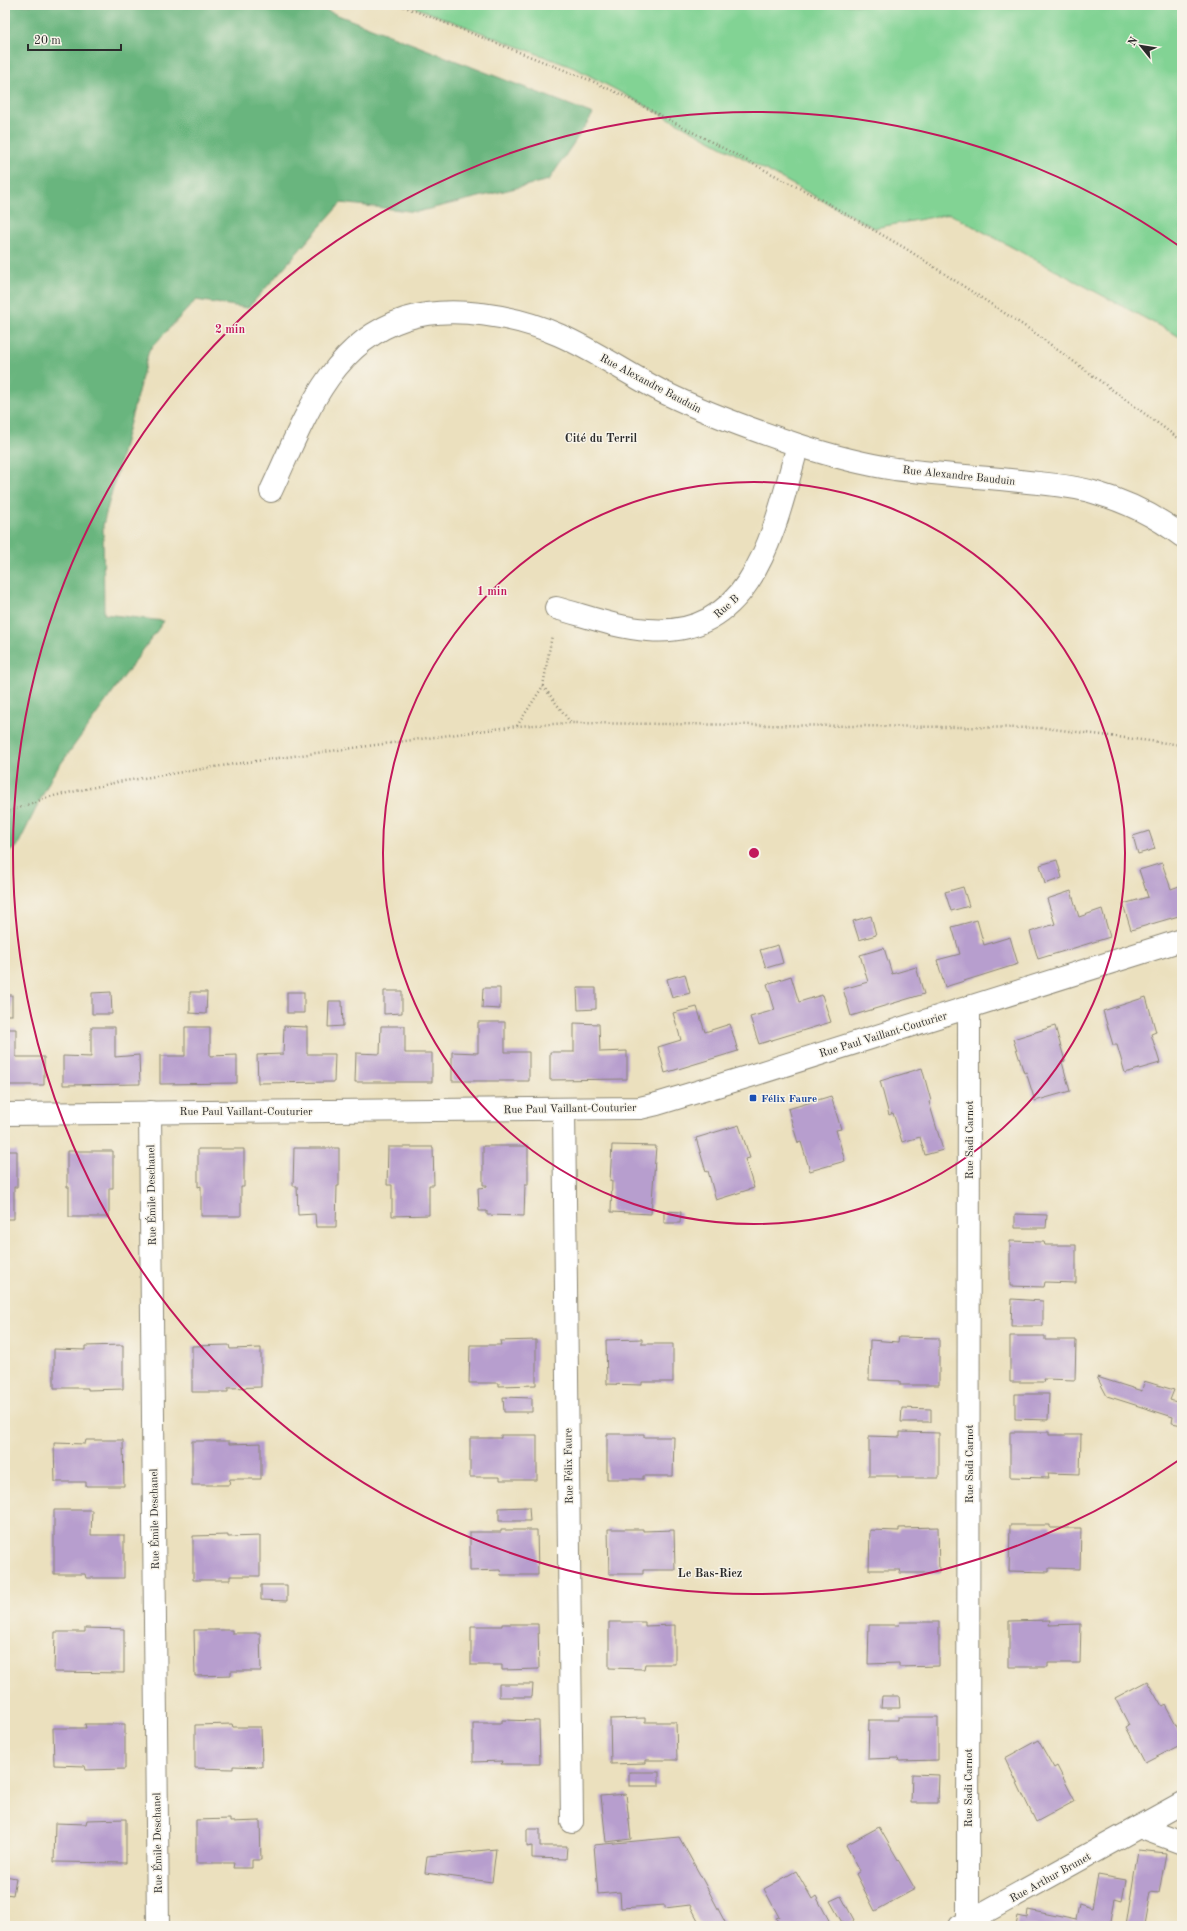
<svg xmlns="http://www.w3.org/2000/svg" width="1187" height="1931" font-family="'Old Standard TT',serif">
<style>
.green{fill:#82d394;stroke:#567f60}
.forest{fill:#69b57e;stroke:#4a7054}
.building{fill:#b79ece}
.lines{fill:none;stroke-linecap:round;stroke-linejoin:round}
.minor-casing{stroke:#8b8674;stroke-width:24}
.path{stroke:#8b8674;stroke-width:2.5;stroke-dasharray:1 3;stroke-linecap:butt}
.minor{stroke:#fff;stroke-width:22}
.ring{fill:none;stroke:#c2185b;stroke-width:2}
.transit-dot{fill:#1a4fb4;stroke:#f7f3e8;stroke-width:1.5}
.labels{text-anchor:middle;stroke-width:3;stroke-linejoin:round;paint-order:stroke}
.street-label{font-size:11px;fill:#2b2b2b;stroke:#f7f3e8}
.transit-label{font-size:11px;font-weight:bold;fill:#164399;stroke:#f7f3e8;text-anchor:start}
.neighbourhood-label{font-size:12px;font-weight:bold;fill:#2b2b2b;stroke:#f7f3e8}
.centre{fill:#c2185b;stroke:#f7f3e8;stroke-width:2}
.ring-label{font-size:12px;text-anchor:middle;font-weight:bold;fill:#c2185b;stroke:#f7f3e8;stroke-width:3;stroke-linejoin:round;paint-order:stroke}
</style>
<rect width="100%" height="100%" fill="#f7f3e8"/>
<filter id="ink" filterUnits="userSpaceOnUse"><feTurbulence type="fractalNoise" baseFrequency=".025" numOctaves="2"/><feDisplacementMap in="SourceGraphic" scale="8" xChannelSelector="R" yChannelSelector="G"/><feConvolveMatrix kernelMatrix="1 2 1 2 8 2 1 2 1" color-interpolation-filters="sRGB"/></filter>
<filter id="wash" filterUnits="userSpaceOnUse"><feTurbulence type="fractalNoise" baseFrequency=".012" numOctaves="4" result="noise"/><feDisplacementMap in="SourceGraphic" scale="16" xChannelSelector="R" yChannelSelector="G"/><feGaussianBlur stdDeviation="0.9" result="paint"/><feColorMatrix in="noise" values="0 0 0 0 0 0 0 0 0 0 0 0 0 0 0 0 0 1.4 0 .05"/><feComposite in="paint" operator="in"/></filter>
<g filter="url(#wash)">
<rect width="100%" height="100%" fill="#ebe0be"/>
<path class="green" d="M 409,5 L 1182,5 L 1182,338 L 950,214 L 874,228 L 577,69 Z"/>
<path class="forest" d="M 5,5 L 312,5 L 593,114 L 549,180 L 417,212 L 341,203 L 248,308 L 196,300 L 149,350 L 103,525 L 104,614 L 164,621 L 52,776 L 17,847 L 5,854 Z"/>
<g id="blocks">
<g class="building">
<path d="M 1149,831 L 1155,849 L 1138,854 L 1133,836 Z"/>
<path d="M 1057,860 L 1062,878 L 1045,884 L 1040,865 Z"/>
<path d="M 1162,863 L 1171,889 L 1182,885 L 1182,915 L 1131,930 L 1123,904 L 1148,897 L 1139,870 Z"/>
<path d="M 963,887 L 969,906 L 951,911 L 945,892 Z"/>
<path d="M 1071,891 L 1079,917 L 1102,909 L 1110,937 L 1038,959 L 1030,932 L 1055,924 L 1047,899 Z"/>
<path d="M 871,916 L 876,935 L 859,940 L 853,921 Z"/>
<path d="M 977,920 L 984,945 L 1010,937 L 1018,964 L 945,987 L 937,960 L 960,954 L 952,927 Z"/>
<path d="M 778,945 L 783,963 L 766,968 L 760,950 Z"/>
<path d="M 884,948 L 892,974 L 916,967 L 924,994 L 851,1016 L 843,989 L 868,982 L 860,955 Z"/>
<path d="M 685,974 L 690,993 L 672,998 L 667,979 Z"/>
<path d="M 791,976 L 799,1002 L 822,995 L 831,1022 L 759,1044 L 750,1017 L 775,1010 L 767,984 Z"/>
<path d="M 483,988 L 500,988 L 500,1009 L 482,1008 Z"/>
<path d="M 577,988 L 596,988 L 596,1009 L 578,1010 Z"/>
<path d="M 384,991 L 402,991 L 402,1013 L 384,1014 Z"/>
<path d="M 111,992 L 112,1014 L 92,1014 L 92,993 Z"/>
<path d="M 190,992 L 207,992 L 206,1014 L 190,1013 Z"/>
<rect x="287" y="992" width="17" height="21"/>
<rect x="5" y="995" width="7" height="20"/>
<path d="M 1146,997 L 1156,1032 L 1151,1034 L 1160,1063 L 1125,1073 L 1117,1045 L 1113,1045 L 1103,1011 Z"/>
<path d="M 329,1001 L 342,1001 L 343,1026 L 328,1027 Z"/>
<path d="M 697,1007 L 705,1032 L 730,1024 L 738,1051 L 665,1073 L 658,1047 L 681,1040 L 673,1013 Z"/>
<path d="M 478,1022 L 505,1022 L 505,1052 L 529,1052 L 529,1081 L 452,1081 L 452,1052 L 478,1053 Z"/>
<path d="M 574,1023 L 599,1024 L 600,1052 L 627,1051 L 627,1079 L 550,1080 L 550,1052 L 574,1052 Z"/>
<path d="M 284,1026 L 307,1027 L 307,1054 L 335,1054 L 334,1082 L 258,1083 L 257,1055 L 283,1054 Z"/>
<path d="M 381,1026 L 405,1026 L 405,1053 L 432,1053 L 432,1082 L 355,1082 L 356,1053 L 380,1054 Z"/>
<path d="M 1055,1026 L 1065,1061 L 1062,1062 L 1070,1091 L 1035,1101 L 1026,1072 L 1024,1073 L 1013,1039 Z"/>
<path d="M 91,1027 L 115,1027 L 115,1057 L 139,1055 L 140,1084 L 63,1085 L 63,1056 L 91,1057 Z"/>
<path d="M 185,1027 L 210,1027 L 210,1056 L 237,1055 L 237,1083 L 160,1084 L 160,1056 L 185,1056 Z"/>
<path d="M 5,1029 L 16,1029 L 16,1057 L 44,1057 L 44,1085 L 5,1085 Z"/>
<path d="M 922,1068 L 931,1101 L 929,1102 L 943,1150 L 925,1155 L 920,1137 L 902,1142 L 893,1113 L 889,1115 L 880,1081 Z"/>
<path d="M 831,1096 L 841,1129 L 836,1130 L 845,1161 L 810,1171 L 801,1142 L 798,1143 L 788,1109 Z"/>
<path d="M 739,1125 L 750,1158 L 745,1159 L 754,1188 L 716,1200 L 708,1171 L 706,1172 L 696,1138 Z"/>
<path d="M 612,1145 L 656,1146 L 651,1214 L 611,1212 L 612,1181 L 610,1181 Z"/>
<path d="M 483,1146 L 528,1146 L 528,1185 L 525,1185 L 524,1216 L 487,1215 L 487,1211 L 479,1211 L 478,1188 L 487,1187 L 487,1185 L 483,1185 Z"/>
<path d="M 388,1147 L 433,1147 L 434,1185 L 429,1185 L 429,1215 L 392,1216 L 392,1185 L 387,1185 Z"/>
<path d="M 294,1148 L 339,1148 L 339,1186 L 337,1186 L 336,1227 L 316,1227 L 315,1214 L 298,1215 L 297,1186 L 293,1186 Z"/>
<path d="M 198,1149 L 244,1149 L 244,1187 L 241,1187 L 241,1216 L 201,1216 L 201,1186 L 198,1187 Z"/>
<path d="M 5,1151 L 17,1151 L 17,1187 L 14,1187 L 14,1219 L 5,1219 Z"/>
<path d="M 67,1151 L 113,1151 L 113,1188 L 109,1188 L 109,1217 L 69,1217 L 69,1187 L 67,1187 Z"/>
<path d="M 664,1211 L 681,1212 L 680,1223 L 664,1223 Z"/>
<path d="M 1015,1214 L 1047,1215 L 1046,1228 L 1015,1228 Z"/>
<path d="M 1010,1241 L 1044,1242 L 1045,1245 L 1076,1245 L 1076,1283 L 1045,1282 L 1044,1287 L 1010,1286 Z"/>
<path d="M 1012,1299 L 1043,1301 L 1043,1326 L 1011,1326 Z"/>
<path d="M 1010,1336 L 1045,1336 L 1045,1340 L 1076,1340 L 1075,1380 L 1044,1379 L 1045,1382 L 1010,1382 Z"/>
<path d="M 899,1337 L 939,1338 L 939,1385 L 900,1385 L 900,1381 L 869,1380 L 870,1340 L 898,1342 Z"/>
<path d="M 642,1339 L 642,1344 L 673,1344 L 673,1382 L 642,1382 L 642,1385 L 607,1384 L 606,1340 Z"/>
<path d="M 536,1340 L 536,1385 L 499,1386 L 499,1383 L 469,1383 L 470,1345 L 501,1345 L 500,1341 Z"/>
<path d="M 123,1345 L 123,1389 L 88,1390 L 88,1388 L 54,1388 L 54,1349 L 85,1350 L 85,1346 Z"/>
<path d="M 229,1345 L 230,1349 L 261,1348 L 261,1387 L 228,1388 L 228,1392 L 192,1392 L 192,1346 Z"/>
<path d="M 1097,1377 L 1142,1391 L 1144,1381 L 1174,1390 L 1170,1400 L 1180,1403 L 1182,1399 L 1182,1425 L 1172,1423 L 1173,1417 L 1107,1396 Z"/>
<path d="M 1015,1394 L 1049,1394 L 1048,1420 L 1015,1419 Z"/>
<path d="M 503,1397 L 532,1398 L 532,1412 L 504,1412 Z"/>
<path d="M 902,1408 L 931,1409 L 931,1422 L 901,1422 Z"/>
<path d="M 900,1432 L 939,1433 L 939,1478 L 898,1478 L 898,1476 L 869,1476 L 869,1436 L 900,1437 Z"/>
<path d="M 1010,1432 L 1049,1432 L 1049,1435 L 1081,1435 L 1080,1474 L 1048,1473 L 1049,1478 L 1010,1477 Z"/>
<path d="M 607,1434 L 644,1434 L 644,1437 L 674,1437 L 673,1476 L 643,1476 L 643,1479 L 607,1479 Z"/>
<path d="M 501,1435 L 537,1435 L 537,1480 L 500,1480 L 500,1477 L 470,1477 L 470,1438 L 501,1438 Z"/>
<path d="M 86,1440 L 123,1440 L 124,1486 L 86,1486 L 86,1482 L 55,1482 L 54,1443 L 85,1444 Z"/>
<path d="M 192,1441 L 229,1441 L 229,1444 L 261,1443 L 261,1479 L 230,1479 L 229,1485 L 192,1485 Z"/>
<path d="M 529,1507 L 530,1521 L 499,1521 L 499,1508 Z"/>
<path d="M 54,1510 L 92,1510 L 91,1535 L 124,1535 L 124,1578 L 86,1578 L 85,1574 L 54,1574 Z"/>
<path d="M 1010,1525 L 1050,1525 L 1050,1528 L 1081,1528 L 1080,1569 L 1049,1568 L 1049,1572 L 1009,1571 Z"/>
<path d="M 938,1527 L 939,1573 L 899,1573 L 900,1570 L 869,1570 L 870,1530 L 899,1531 L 899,1528 Z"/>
<path d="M 608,1529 L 643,1529 L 643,1531 L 674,1530 L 675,1570 L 643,1570 L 643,1574 L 609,1574 Z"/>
<path d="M 501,1530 L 537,1530 L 538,1575 L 501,1575 L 500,1570 L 470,1571 L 470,1532 L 501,1532 Z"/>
<path d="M 228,1535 L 228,1537 L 260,1536 L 260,1576 L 230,1576 L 230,1580 L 193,1580 L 193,1536 Z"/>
<path d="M 261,1585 L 287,1585 L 287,1601 L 261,1600 Z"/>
<path d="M 1050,1620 L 1049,1625 L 1081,1624 L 1080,1663 L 1048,1663 L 1048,1667 L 1009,1667 L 1009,1621 Z"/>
<path d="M 609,1622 L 645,1622 L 645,1626 L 675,1625 L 675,1664 L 645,1664 L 644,1669 L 609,1668 Z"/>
<path d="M 900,1622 L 939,1622 L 939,1666 L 899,1667 L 899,1663 L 868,1664 L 869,1625 L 899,1625 Z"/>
<path d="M 502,1624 L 538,1624 L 539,1669 L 502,1670 L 502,1665 L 471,1665 L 471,1626 L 502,1626 Z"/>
<path d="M 85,1628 L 124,1629 L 124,1673 L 54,1672 L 55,1632 L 85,1632 Z"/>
<path d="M 194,1630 L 232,1630 L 232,1633 L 260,1633 L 261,1671 L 231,1671 L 231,1675 L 195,1676 Z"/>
<path d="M 1147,1681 L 1162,1707 L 1165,1705 L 1182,1736 L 1182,1744 L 1145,1763 L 1126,1727 L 1129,1725 L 1115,1698 Z"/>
<path d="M 499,1684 L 533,1684 L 532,1697 L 499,1697 Z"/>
<path d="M 882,1696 L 899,1696 L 900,1708 L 881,1708 Z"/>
<path d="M 898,1717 L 938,1717 L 938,1760 L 899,1761 L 898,1758 L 868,1759 L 869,1720 L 898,1720 Z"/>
<path d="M 645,1718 L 645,1722 L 676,1722 L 677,1760 L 646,1760 L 646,1763 L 611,1764 L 610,1719 Z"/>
<path d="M 502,1720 L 539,1721 L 540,1764 L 501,1764 L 502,1761 L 473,1762 L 473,1723 L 502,1723 Z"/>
<path d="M 85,1724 L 125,1724 L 125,1769 L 86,1770 L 85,1766 L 54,1765 L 53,1728 L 86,1728 Z"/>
<path d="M 232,1724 L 233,1727 L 261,1727 L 262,1767 L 233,1766 L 233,1769 L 195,1768 L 195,1725 Z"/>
<path d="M 1038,1740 L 1054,1768 L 1057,1766 L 1075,1801 L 1036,1822 L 1005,1758 Z"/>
<rect x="629" y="1772" width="30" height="14"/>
<path d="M 912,1774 L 939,1775 L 938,1803 L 911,1803 Z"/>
<path d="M 626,1794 L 631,1839 L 606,1842 L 601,1796 Z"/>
<path d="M 126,1819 L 126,1863 L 54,1862 L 55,1823 L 86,1824 L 87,1820 Z"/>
<path d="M 230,1819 L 230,1822 L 260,1821 L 261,1860 L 252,1860 L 252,1868 L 233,1868 L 234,1863 L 196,1863 L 196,1820 Z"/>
<path d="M 879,1827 L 915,1889 L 875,1911 L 856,1874 L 860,1871 L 846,1845 Z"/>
<path d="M 527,1829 L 540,1829 L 540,1846 L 567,1846 L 566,1859 L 532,1858 L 532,1846 L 527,1847 Z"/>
<path d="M 679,1837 L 704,1882 L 727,1926 L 701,1926 L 690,1905 L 665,1908 L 665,1905 L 621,1908 L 620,1892 L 598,1894 L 594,1845 Z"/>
<path d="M 496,1849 L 492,1882 L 425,1873 L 427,1856 Z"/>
<path d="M 1138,1850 L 1166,1853 L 1159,1893 L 1150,1892 L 1144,1926 L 1126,1926 Z"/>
<path d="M 796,1871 L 812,1899 L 816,1896 L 832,1926 L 780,1926 L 776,1918 L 779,1917 L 764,1889 Z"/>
<path d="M 1098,1875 L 1126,1880 L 1122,1901 L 1115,1899 L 1110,1926 L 1016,1926 L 1018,1916 L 1027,1918 L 1028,1910 L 1076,1920 L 1079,1904 L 1092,1908 Z"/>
<path d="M 5,1876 L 16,1878 L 13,1895 L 5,1894 Z"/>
<path d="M 841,1896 L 854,1920 L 844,1926 L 830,1901 Z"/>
</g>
</g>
</g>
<g filter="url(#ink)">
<use href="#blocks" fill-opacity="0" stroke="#8b8674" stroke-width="1"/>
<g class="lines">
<defs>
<g id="minor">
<path d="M 271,491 C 302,425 328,344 405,319 C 451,304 516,316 559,335 C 596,351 629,375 665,393 C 708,414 753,430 798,445 C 829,455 862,464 895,469 C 936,474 978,477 1020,481 C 1044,484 1070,485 1093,492 C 1125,501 1156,516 1182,536"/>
<path d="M 556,608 C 586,616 617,628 648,630 C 756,639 775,525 798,445"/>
<path d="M 564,1109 L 572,1822"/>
<path d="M 150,1112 L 158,1926"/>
<path d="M 5,1114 L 640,1108 L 657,1104 L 750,1076 L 1182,940"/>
<path d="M 1139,1827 L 1182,1843"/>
<path d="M 968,1922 L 969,1007"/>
<path d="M 960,1926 L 1182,1803"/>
</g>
</defs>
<use href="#minor" class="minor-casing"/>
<g class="path">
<path d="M 400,5 L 592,81 L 620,94 L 820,199 L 905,248 L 1032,331 L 1182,441"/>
<path d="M 543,686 L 552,635"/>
<path d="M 517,726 L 543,686 L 571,723"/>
<path d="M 5,813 L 49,797 L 118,782 L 234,764 L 517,726 L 571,723 L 1045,728 L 1182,745"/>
</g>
<use href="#minor" class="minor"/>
</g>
</g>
<g class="ring">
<circle cx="754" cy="853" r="371"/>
<path d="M1179 1460A741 741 0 1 1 1179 246"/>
</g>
<rect class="transit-dot" x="749" y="1094" width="8" height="8" rx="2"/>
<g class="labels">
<g class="street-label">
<text transform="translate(651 383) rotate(28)" y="4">Rue Alexandre Bauduin</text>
<text transform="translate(959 475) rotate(6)" y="4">Rue Alexandre Bauduin</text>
<text transform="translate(726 606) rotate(-42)" y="4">Rue B</text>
<text transform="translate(883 1034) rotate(-17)" y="4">Rue Paul Vaillant-Couturier</text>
<text transform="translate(570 1108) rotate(-1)" y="4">Rue Paul Vaillant-Couturier</text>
<text x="246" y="1115">Rue Paul Vaillant-Couturier</text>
<text transform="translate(969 1140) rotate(-90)" y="4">Rue Sadi Carnot</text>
<text transform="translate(151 1195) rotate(-91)" y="4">Rue Émile Deschanel</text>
<text transform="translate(969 1464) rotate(-90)" y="4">Rue Sadi Carnot</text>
<text transform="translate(568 1466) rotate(-91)" y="4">Rue Félix Faure</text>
<text transform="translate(154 1519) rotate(-91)" y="4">Rue Émile Deschanel</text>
<text transform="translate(968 1788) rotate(-90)" y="4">Rue Sadi Carnot</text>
<text transform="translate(157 1843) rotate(-91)" y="4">Rue Émile Deschanel</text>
<text transform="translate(1050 1877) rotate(-29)" y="4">Rue Arthur Brunet</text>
</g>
<g class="transit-label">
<text x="761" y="1102">Félix Faure</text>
</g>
<g class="neighbourhood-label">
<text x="601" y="442">Cité du Terril</text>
<text x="710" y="1577">Le Bas-Riez</text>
</g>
</g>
<circle cx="754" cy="853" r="6" class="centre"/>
<g class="ring-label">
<text x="230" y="333">2 min</text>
<text x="492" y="595">1 min</text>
</g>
<rect width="1187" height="1931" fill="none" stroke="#f7f3e8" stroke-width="20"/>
<g transform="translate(1141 46) rotate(300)" stroke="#f7f3e8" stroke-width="3" paint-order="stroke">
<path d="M0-3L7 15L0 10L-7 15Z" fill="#2b2b2b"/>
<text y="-6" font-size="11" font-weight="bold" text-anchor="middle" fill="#2b2b2b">N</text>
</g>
<path d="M28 44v6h93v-6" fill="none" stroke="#2b2b2b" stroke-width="2"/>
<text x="34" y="44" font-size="12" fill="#2b2b2b" stroke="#f7f3e8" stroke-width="3" paint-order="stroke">20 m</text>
</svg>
